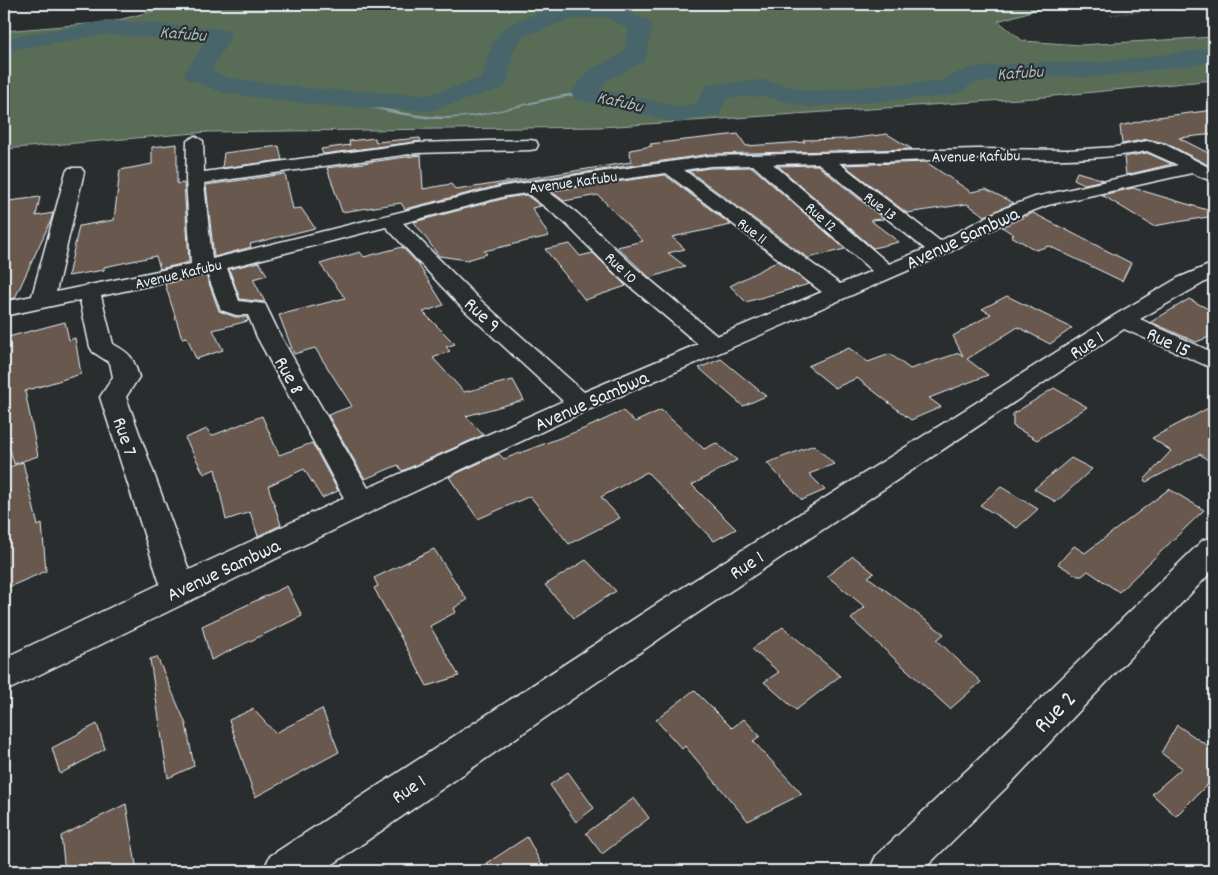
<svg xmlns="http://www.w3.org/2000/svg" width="1218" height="875" font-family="Dekko,sans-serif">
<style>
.green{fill:#596c57;stroke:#a0aea8}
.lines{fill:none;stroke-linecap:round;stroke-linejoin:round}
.stream{fill:#879da3;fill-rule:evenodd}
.river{fill:#47656a;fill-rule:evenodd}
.building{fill:#67584e;stroke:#e8f1f8}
.minor-casing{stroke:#e8f1f8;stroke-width:3}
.path{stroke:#e8f1f8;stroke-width:1;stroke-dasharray:0.5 2;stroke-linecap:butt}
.minor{fill:#2a2d2e;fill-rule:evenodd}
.labels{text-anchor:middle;stroke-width:4;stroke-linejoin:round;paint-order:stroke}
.far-street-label{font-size:16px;fill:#e8f1f8;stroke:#2a2d2e}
.far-water-label{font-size:18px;font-style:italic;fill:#a8b9bf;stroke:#2a2d2e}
.street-label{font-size:20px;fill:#e8f1f8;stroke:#2a2d2e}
.near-street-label{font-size:24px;fill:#e8f1f8;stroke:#2a2d2e}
</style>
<rect width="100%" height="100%" fill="#2a2d2e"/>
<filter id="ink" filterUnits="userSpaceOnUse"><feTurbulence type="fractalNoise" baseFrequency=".02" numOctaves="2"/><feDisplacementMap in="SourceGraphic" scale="10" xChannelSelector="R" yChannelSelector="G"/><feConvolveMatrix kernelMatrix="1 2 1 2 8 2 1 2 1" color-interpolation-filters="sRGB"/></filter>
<g filter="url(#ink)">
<path class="green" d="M 180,4 L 1045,4 L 1049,6 L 998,21 L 1023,41 L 1080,45 L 1214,37 L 1214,80 L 1034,98 L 602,127 L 208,132 L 4,149 L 4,31 L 111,22 Z"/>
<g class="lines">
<path class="stream" d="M 584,92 L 586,93 L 586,94 L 554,99 L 479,116 L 447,119 L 431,119 L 397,114 L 330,98 L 332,97 C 375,106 419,120 464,116 C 505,112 543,96 584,92 Z"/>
<path class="river" d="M 609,5 L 649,21 L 652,26 L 646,57 L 643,62 L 606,81 L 601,89 L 678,107 L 697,103 L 706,85 L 763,80 L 808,91 L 941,81 L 968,68 L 1036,62 L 1097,63 L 1214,48 L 1214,62 L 1097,77 L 1036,76 L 974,83 L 956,94 L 947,96 L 808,107 L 763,96 L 726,98 L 719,115 L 678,123 L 575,99 L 571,93 L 588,71 L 623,53 L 629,29 L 606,17 L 570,19 L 522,37 L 513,51 L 507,83 L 503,88 L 429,111 L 317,105 L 224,93 L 188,79 L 184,74 L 205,42 L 109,34 L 4,51 L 4,36 L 10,38 L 109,20 L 220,29 L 228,31 L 231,36 L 211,71 L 229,78 L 317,89 L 428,95 L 482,78 C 487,61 491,37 507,27 C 533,9 579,6 609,5 Z"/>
</g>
<g class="building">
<path d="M 1214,110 L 1214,134 L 1179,138 L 1214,156 L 1214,165 L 1210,166 L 1166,143 L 1147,139 L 1122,144 L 1120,126 L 1158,117 Z"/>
<path d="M 738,134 L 746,146 L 805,142 L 803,140 L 848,139 L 887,134 L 912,149 L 710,154 L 505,184 L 405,209 L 401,203 L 342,212 L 327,168 L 421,155 L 423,189 L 451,184 L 456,190 L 631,162 L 630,150 L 652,146 L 650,144 Z"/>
<path d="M 375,138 L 376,142 L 420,138 L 421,141 L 323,154 L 321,149 L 350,145 L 349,141 Z"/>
<path d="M 177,144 L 177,184 L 184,183 L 189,262 L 160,269 L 156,256 L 104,267 L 104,270 L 68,276 L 79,226 L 114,220 L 120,170 L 152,164 L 152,147 Z"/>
<path d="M 279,146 L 282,160 L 222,168 L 224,153 Z"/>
<path d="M 1147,153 L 1172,164 L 1126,175 L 1124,157 Z"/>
<path d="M 926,162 L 971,192 L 986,189 L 1014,203 L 985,216 L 967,204 L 907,213 L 844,165 Z"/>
<path d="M 817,165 L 884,219 L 870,220 L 899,242 L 873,248 L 778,166 Z"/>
<path d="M 752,167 L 845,249 L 808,258 L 689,171 L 710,168 Z"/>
<path d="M 1077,172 L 1104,180 L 1084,184 L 1074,179 Z"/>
<path d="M 285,174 L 293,209 L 301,208 L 315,228 L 250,244 L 251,247 L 214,257 L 206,185 Z"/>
<path d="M 665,175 L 731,225 L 672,237 L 685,249 L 668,253 L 685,266 L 650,278 L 617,247 L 643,241 L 598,195 L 564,201 L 551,191 Z"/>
<path d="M 1133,188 L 1214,212 L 1214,216 L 1153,226 L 1102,195 Z"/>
<path d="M 526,195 L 541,206 L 532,208 L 549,236 L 484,251 L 487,254 L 467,260 L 439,256 L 414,222 L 506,198 Z"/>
<path d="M 40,197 L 36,216 L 53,213 L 51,220 L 15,298 L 4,300 L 4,213 L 9,201 Z"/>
<path d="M 1033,213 L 1131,263 L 1122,281 L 1049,246 L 1036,250 L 1011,236 L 1014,235 L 1002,227 Z"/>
<path d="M 570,244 L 580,256 L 593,253 L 626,286 L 585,300 L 545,249 Z"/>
<path d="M 402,247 L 418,264 L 444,305 L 423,312 L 455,344 L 446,347 L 450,351 L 433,358 L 464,392 L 513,380 L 524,400 L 466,416 L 483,435 L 402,471 L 398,465 L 365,479 L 328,415 L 352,406 L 315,348 L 294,354 L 279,315 L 345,298 L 320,264 L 360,252 L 364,257 Z"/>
<path d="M 778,261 L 809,284 L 746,302 L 730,286 Z"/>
<path d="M 259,262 L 267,275 L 253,279 L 265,302 L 240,299 L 229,269 Z"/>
<path d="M 206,275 L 219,311 L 235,317 L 247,317 L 248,321 L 213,330 L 223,350 L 196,359 L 187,337 L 182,338 L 165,284 Z"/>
<path d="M 1007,296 L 1072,328 L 1050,344 L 1018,327 L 967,359 L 988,375 L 929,398 L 941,407 L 911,420 L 857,378 L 835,388 L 808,366 L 849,348 L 868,362 L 890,354 L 910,369 L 959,353 L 963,356 L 953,336 L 991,314 L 982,309 Z"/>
<path d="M 1189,299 L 1214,312 L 1214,335 L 1196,342 L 1151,322 Z"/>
<path d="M 65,322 L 69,340 L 75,338 L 81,374 L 25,391 L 38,456 L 14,464 L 8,443 L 4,398 L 4,338 Z"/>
<path d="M 721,359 L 766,396 L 743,406 L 699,368 Z"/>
<path d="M 1054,388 L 1087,407 L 1037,440 L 1013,426 L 1013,414 Z"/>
<path d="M 1214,405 L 1214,465 L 1200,454 L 1146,482 L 1144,480 L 1171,451 L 1152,438 Z"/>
<path d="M 661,410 L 704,449 L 716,443 L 737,460 L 692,485 L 736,529 L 714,541 L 647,472 L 601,497 L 620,518 L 569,544 L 530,496 L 478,519 L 449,477 L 499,454 L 504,459 L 586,428 L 623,411 L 635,422 Z"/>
<path d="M 262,416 L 279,455 L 312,443 L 338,491 L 322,498 L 304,469 L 268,486 L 281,525 L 258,536 L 250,512 L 226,520 L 215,469 L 204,474 L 185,438 L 207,429 L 211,436 Z"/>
<path d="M 814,445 L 834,464 L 809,474 L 825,490 L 802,500 L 767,463 Z"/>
<path d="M 1071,458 L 1092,469 L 1056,502 L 1034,489 Z"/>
<path d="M 23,462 L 38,526 L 42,524 L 46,571 L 4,589 L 4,469 Z"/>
<path d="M 1001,487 L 1038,509 L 1017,528 L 980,505 Z"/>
<path d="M 1169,489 L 1204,510 L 1119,592 L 1088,571 L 1082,576 L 1078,576 L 1058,564 L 1074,546 L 1085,553 Z"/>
<path d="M 434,549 L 467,600 L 454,608 L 456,612 L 430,626 L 459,676 L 427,686 L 374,588 L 378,586 L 374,578 Z"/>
<path d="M 853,556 L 874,573 L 868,577 L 944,634 L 937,640 L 981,682 L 950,709 L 851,619 L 865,607 L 827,576 Z"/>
<path d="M 586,560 L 616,591 L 574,618 L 545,585 Z"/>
<path d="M 287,586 L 302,616 L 211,660 L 202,626 Z"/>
<path d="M 783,627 L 840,676 L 796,710 L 764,682 L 779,672 L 752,649 Z"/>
<path d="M 157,657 L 186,724 L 194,766 L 168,778 L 150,659 Z"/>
<path d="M 694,690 L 732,728 L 744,719 L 760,736 L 753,741 L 802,794 L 748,821 L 685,746 L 682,749 L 656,720 Z"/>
<path d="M 253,709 L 275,733 L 322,709 L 339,752 L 255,797 L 229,720 Z"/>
<path d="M 97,724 L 105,749 L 60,774 L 52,748 Z"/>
<path d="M 1177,725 L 1214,750 L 1214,778 L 1176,816 L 1152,794 L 1182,768 L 1161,753 Z"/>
<path d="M 568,772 L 594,808 L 576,822 L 550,785 Z"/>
<path d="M 634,798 L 649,818 L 602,854 L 586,833 Z"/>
<path d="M 126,804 L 137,871 L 65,871 L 61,836 Z"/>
<path d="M 527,837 L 545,871 L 475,871 Z"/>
</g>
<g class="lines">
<defs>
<g id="minor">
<path d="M 195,136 L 203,141 L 204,172 L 417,143 L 530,140 L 536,141 L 538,145 L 536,149 L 530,150 L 417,153 L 204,183 L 212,259 L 505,186 L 710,156 L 978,149 L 1068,150 L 1116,147 L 1147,141 L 1166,145 L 1214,170 L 1214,182 L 1192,173 L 1048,205 L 1014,218 L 946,254 L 590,409 L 373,511 L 4,692 L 4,658 L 160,584 L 100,397 L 113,377 L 110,363 L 93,352 L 90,347 L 80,300 L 4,316 L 4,302 L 32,296 L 66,172 L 69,168 L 81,168 L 84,172 L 56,292 L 191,264 L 186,179 L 187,141 ZM 1147,151 L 1178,165 L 1035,197 L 1000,210 L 940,241 L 839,163 C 886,162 933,159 980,159 C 1036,159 1091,162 1147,151 ZM 818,163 L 925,249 L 889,264 L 773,164 ZM 753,165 L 872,271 L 840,284 L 684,170 L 710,166 ZM 666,173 L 822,292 L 717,336 L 637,269 L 577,213 L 546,190 ZM 527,193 L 563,221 L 621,279 L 698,344 L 584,392 L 479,299 L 403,223 L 506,196 ZM 386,227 L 463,309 L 563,401 L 368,488 L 281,337 L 265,304 L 239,301 L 227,268 ZM 207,273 L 221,310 L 236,315 L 248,315 L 257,337 L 344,498 L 189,570 L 126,397 L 139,377 C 133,357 131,354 113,344 L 101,296 Z"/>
<path d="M 1214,263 L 1214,277 L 1140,319 L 1214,353 L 1214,369 L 1124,329 L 684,622 L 323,871 L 263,871 L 270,856 L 660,602 L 1115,315 L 1178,278 Z"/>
<path d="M 1214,537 L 1214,569 L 1012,782 L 922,871 L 869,871 L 876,856 L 984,754 L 1203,540 Z"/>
</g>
</defs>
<use href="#minor" class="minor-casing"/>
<g class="path">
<path d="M 1185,4 L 1196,10"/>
<path d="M 1110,15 L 1152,10 L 1214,11"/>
</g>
<use href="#minor" class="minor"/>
</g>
</g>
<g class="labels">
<g class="far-street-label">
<text transform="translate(976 155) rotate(-1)" y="6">Avenue Kafubu</text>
<text transform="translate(573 181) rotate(-8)" y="6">Avenue Kafubu</text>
<text transform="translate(881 205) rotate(38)" y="6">Rue 13</text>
<text transform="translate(822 216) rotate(41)" y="6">Rue 12</text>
<text transform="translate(753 230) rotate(37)" y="6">Rue 11</text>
<text transform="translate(622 267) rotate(43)" y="6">Rue 10</text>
<text transform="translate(178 273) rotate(-13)" y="6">Avenue Kafubu</text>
</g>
<g class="far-water-label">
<text transform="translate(183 33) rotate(5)" y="6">Kafubu</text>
<text transform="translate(1020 72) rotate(-4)" y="6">Kafubu</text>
<text transform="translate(620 101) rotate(13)" y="6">Kafubu</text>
</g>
<g class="street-label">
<text transform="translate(962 237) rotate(-25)" y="7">Avenue Sambwa</text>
<text transform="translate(483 314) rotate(43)" y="7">Rue 9</text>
<text transform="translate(1169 341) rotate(25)" y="7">Rue 15</text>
<text transform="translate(1086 344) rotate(-33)" y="7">Rue 1</text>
<text transform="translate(290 375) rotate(61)" y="7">Rue 8</text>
<text transform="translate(591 400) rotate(-24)" y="7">Avenue Sambwa</text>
<text transform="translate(126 436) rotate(71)" y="7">Rue 7</text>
<text transform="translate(746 564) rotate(-33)" y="7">Rue 1</text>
<text transform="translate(223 569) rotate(-25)" y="7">Avenue Sambwa</text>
<text transform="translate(408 788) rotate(-34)" y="7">Rue 1</text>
</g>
<g class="near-street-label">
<text transform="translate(1054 711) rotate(-45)" y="8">Rue 2</text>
</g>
</g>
<rect width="1218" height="875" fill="none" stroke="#2a2d2e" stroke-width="20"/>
<rect x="10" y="10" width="1198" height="855" fill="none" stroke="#e8f1f8" stroke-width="2" filter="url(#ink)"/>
</svg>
